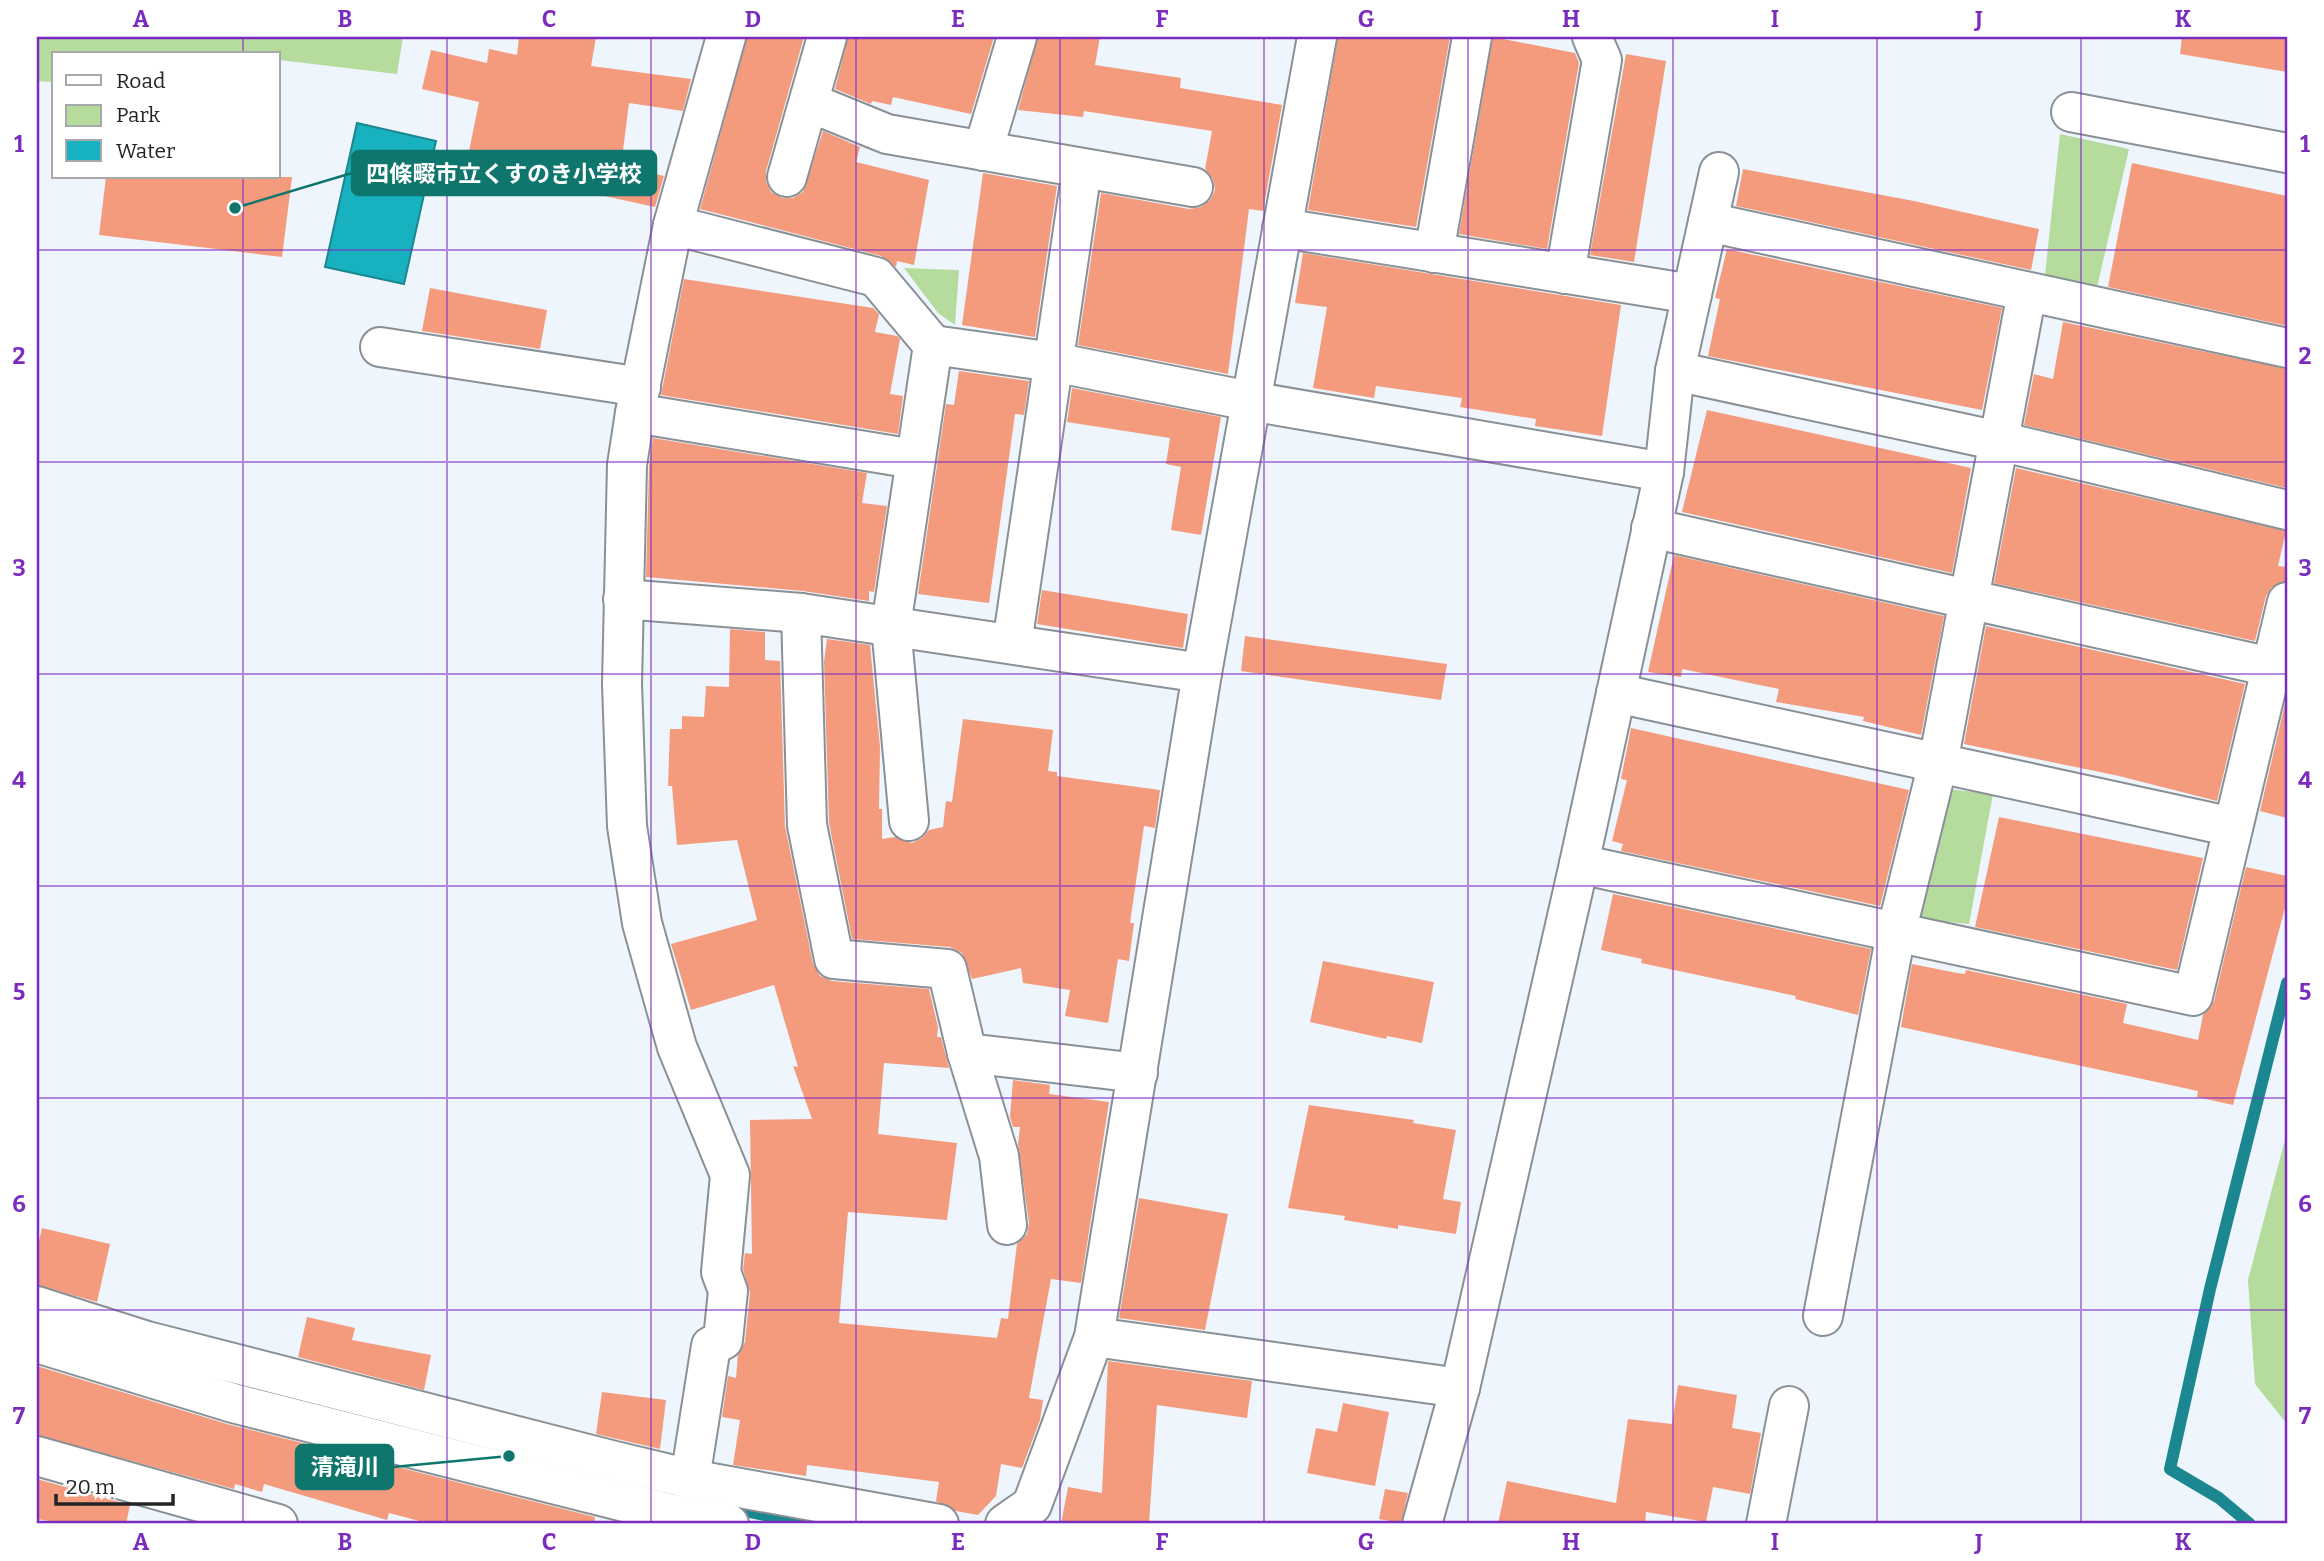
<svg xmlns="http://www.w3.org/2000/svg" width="2324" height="1561" font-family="Bitter,'Noto Sans JP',serif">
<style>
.green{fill:#b5db9d}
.water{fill:#18b1bf;stroke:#1b8791;stroke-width:2}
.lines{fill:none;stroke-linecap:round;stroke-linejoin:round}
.stream{stroke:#1b8791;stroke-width:12}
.building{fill:#f49b7d}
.street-casing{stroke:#899096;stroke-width:42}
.street{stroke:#fff;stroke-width:38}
.grid{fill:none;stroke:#7b2cbf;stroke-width:2;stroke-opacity:0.55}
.leader{fill:none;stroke:#0f766e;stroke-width:2.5}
.callout-dot{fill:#0f766e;stroke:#fff;stroke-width:2.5}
.callout{fill:#0f766e;stroke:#0f766e;stroke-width:2.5}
.callout-label{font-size:23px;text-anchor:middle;font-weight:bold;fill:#fff}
.neatline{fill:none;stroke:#7b2cbf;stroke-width:2.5}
.grid-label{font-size:23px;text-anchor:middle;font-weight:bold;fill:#7b2cbf}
</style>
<rect width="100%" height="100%" fill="#eef5fc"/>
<g class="green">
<path d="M 37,37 L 403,37 L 397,74 L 279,60 L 278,64 L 278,54 L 54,54 L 54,82 L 37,81 Z"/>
<path d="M 2060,134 L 2129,149 L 2095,296 L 2044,285 Z"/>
<path d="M 904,268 L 959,270 L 955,325 L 938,313 Z"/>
<path d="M 1939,788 L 1993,794 L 1969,924 L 1917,919 Z"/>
<path d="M 2287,1132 L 2287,1424 L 2255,1384 L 2248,1280 Z"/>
</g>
<path class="water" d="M 357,123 L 436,141 L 404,284 L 325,267 Z"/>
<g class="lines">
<g class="stream">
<path d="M 726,1507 L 808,1524"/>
<path d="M 2250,1524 L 2219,1498 L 2170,1469 L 2210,1289 L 2287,983"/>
</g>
</g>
<g class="building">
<path d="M 519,37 L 596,37 L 591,66 L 691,79 L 683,111 L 629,103 L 621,166 L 664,176 L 655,207 L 466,166 L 479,102 L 422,89 L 431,50 L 487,63 L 489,49 L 517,55 Z"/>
<path d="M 747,37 L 804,37 L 766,171 L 766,182 L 771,192 L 782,198 L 793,198 L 803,192 L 823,131 L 860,147 L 856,162 L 929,180 L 914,265 L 897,261 L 896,267 L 881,256 L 700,209 Z"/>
<path d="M 848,37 L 994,37 L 971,114 L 893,97 L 891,105 L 872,101 L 871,104 L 835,89 Z"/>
<path d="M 1038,37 L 1100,37 L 1095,65 L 1181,78 L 1180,88 L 1282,105 L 1263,211 L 1249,209 L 1228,374 L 1078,345 L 1101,193 L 1189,209 L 1201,207 L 1210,200 L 1215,190 L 1213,179 L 1205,169 L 1212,131 L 1084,111 L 1083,117 L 1018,110 Z"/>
<path d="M 1338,37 L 1450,37 L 1416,227 L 1308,210 Z"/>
<path d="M 1493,37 L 1575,53 L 1579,63 L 1547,249 L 1459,234 Z"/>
<path d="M 2182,37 L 2287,37 L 2287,72 L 2180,54 Z"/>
<path d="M 1626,54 L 1666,61 L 1634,262 L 1590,255 Z"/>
<path d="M 2132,163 L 2287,196 L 2287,326 L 2108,287 Z"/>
<path d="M 1743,169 L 1914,201 L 2039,229 L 2031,270 L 1736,206 Z"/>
<path d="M 983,173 L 1057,186 L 1035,337 L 962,325 Z"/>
<path d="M 106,177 L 292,177 L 282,257 L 99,235 Z"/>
<path d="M 1727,249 L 2002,308 L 1982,410 L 1708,356 L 1720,299 L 1715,298 Z"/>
<path d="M 1303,253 L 1621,305 L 1602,436 L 1535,426 L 1536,419 L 1460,407 L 1462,398 L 1376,386 L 1374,398 L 1313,388 L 1327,307 L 1295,303 Z"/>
<path d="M 684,279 L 873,308 L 879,314 L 875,332 L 897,336 L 900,339 L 890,394 L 903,396 L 898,434 L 661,395 Z"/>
<path d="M 430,288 L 547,310 L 540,349 L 422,331 Z"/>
<path d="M 2063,322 L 2287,369 L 2287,488 L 2024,425 L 2034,374 L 2053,379 Z"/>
<path d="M 959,371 L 1029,381 L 1024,415 L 1015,414 L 989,603 L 918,594 L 946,404 L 954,405 Z"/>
<path d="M 1072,388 L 1221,417 L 1201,535 L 1171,530 L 1181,467 L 1166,464 L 1170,438 L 1067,422 Z"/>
<path d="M 1707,410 L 1971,468 L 1952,573 L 1682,512 Z"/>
<path d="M 653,438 L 867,473 L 862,503 L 887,506 L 874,592 L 869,591 L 869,601 L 803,591 L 646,577 L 649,467 Z"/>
<path d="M 2016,468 L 2286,531 L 2278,566 L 2287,567 L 2287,581 L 2272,587 L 2266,596 L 2255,641 L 1994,583 Z"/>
<path d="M 1674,555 L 1944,616 L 1921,735 L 1863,721 L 1864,717 L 1776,702 L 1779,689 L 1682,669 L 1681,677 L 1648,672 Z"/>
<path d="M 1042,590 L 1188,614 L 1183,648 L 1037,624 Z"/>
<path d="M 1986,626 L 2245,684 L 2217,801 L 2119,776 L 1964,744 Z"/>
<path d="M 730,629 L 765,632 L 765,660 L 780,661 L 785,826 L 813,964 L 820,976 L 832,981 L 929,989 L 938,1027 L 937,1037 L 941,1037 L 949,1068 L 884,1063 L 878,1134 L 957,1143 L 947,1220 L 848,1212 L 839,1323 L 997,1338 L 1001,1318 L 1008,1319 L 1017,1244 L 1027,1234 L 1029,1223 L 1018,1144 L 1020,1127 L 1013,1127 L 1010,1117 L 1013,1080 L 1050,1085 L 1049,1094 L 1109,1102 L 1081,1283 L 1051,1279 L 1029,1398 L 1043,1400 L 1040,1420 L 1022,1468 L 1001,1464 L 996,1496 L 978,1515 L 956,1511 L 936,1501 L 939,1482 L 807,1465 L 806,1476 L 733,1465 L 740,1420 L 722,1417 L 728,1376 L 736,1378 L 738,1355 L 745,1342 L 750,1293 L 743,1269 L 745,1253 L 752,1254 L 750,1120 L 812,1119 L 793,1066 L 798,1067 L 774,985 L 691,1010 L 671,944 L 757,920 L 737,840 L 677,845 L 672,786 L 668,786 L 670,729 L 682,729 L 682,716 L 704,717 L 706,686 L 729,687 Z"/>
<path d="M 1245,636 L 1447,664 L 1441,700 L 1241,671 Z"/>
<path d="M 827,639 L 870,645 L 880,747 L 879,809 L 882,809 L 882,839 L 895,837 L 912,843 L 922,838 L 929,830 L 943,827 L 946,801 L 952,802 L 963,719 L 1053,730 L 1048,771 L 1057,772 L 1057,776 L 1160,790 L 1155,828 L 1144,826 L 1130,923 L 1134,923 L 1129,961 L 1118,959 L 1108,1023 L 1065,1016 L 1070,990 L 1023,983 L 1021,968 L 972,979 L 962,953 L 950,947 L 852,939 L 829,823 L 824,662 Z"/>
<path d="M 2287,695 L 2287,818 L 2260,811 Z"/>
<path d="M 1631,728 L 1909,790 L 1880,906 L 1621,851 L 1623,844 L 1612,841 L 1627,780 L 1621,779 Z"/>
<path d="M 1999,817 L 2203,858 L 2177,970 L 1975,927 Z"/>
<path d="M 2246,867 L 2287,876 L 2287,900 L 2233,1105 L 2197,1097 L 2198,1091 L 1901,1027 L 1912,964 L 1957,973 L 1965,974 L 1966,970 L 2127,1004 L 2123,1023 L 2198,1040 L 2203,1015 L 2214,1001 Z"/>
<path d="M 1613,894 L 1871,949 L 1858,1015 L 1795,999 L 1796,996 L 1641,963 L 1642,959 L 1601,950 Z"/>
<path d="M 1323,961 L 1434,982 L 1422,1043 L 1387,1036 L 1386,1039 L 1310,1022 Z"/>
<path d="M 1309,1105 L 1414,1120 L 1413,1123 L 1456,1130 L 1443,1199 L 1461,1202 L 1456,1234 L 1398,1225 L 1398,1229 L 1344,1220 L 1345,1216 L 1288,1208 Z"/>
<path d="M 1139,1198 L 1228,1214 L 1205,1330 L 1119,1318 Z"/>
<path d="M 42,1228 L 110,1244 L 97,1302 L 37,1285 L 37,1250 Z"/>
<path d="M 307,1317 L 355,1328 L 352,1340 L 431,1355 L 424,1390 L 298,1357 Z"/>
<path d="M 1108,1361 L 1252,1381 L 1247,1418 L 1157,1405 L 1149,1524 L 1061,1524 L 1068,1487 L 1102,1493 Z"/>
<path d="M 37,1366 L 227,1424 L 595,1517 L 594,1524 L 431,1524 L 389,1513 L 387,1520 L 264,1484 L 262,1492 L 235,1484 L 234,1489 L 37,1435 Z"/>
<path d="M 1678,1385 L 1737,1395 L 1732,1428 L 1761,1433 L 1750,1494 L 1713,1487 L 1706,1522 L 1646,1512 L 1645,1524 L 1498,1524 L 1507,1481 L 1616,1503 L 1628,1419 L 1672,1424 Z"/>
<path d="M 602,1392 L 666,1400 L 660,1449 L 596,1434 Z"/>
<path d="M 1343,1403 L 1389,1412 L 1375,1486 L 1307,1473 L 1316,1428 L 1337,1432 Z"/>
<path d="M 37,1479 L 130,1505 L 126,1524 L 69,1524 L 37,1519 Z"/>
<path d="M 1385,1489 L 1408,1493 L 1401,1523 L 1379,1519 Z"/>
</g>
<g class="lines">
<defs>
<g id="street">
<path d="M 811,103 L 887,134 L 1193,187"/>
<path d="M 2071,112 L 2287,153"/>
<path d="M 983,151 L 1017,37"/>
<path d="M 787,177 L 827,37"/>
<path d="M 1708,222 L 2287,348"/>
<path d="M 673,225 L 876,277 L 933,345 L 891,626 L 909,821"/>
<path d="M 1282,228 L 1692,294"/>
<path d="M 1434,253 L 1472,37"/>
<path d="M 1565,274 L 1602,60 L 1592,37"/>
<path d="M 933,345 L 1053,362 L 1250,401 L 1664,472"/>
<path d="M 380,347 L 641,387"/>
<path d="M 1675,371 L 1999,441 L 2287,510"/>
<path d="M 635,413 L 914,459"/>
<path d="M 1651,528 L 2271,667"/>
<path d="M 623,599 L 801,613 L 1202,673"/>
<path d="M 801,613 L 807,825 L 834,959 L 947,969 L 967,1053 L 1138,1073"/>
<path d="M 1012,644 L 1082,169"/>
<path d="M 1616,693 L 2233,827"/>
<path d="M 1579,864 L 2193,996 L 2287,602"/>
<path d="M 967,1053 L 999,1156 L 1007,1225"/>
<path d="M 37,1306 L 147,1341 L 611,1460 L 690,1479 L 939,1524"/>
<path d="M 1823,1316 L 1896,933 L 1938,763 L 2027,292"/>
<path d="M 1094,1337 L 1460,1388"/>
<path d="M 37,1343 L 233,1403 L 668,1513 L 729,1524"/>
<path d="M 37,1456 L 278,1524"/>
<path d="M 690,1479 L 711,1346 L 723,1340 L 728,1291 L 721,1272 L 730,1175 L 677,1047 L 642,923 L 627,826 L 622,684 L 627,465 L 635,413 L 673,225 L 726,37"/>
<path d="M 1005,1524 L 1032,1505 L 1094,1337 L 1202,673 L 1317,37"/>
<path d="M 1422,1524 L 1460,1388 L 1579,864 L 1664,472 L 1675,371 L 1719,172"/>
<path d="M 1766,1524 L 1789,1406"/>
</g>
</defs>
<use href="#street" class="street-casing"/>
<use href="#street" class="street"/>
</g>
<path class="grid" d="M 243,37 L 243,54M 447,37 L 447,1524M 651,37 L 651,1524M 856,37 L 856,1524M 1060,37 L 1060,1524M 1264,37 L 1264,1524M 1468,37 L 1468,1524M 1673,37 L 1673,1524M 1877,37 L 1877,1524M 2081,37 L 2081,1524M 243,177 L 243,1524M 37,250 L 2287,250M 37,462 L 2287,462M 37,674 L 2287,674M 37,886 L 2287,886M 37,1098 L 2287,1098M 37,1310 L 2287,1310"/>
<path class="leader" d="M235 208L352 173M509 1456L393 1467"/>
<g class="callout-dot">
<circle cx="235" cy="208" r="7"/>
<circle cx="509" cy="1456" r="7"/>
</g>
<g class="callout">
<rect x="352" y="151" width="304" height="44" rx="7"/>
<rect x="296" y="1445" width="97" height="44" rx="7"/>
</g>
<g class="callout-label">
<text x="504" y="182">四條畷市立くすのき小学校</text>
<text x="345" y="1475">清滝川</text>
</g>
<rect width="2324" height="1561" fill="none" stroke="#ffffff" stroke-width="77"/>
<rect x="52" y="52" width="228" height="126" fill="#ffffff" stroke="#a7a8a9" stroke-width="2"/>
<rect x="66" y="75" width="35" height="10" fill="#ffffff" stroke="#a7a8a9" stroke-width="2"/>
<text x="116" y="88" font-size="21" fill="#222527">Road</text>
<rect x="66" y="105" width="35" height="21" fill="#b5db9d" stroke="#a7a8a9" stroke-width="2"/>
<text x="116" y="122" font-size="21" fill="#222527">Park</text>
<rect x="66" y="140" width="35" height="21" fill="#18b1bf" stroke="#a7a8a9" stroke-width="2"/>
<text x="116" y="158" font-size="21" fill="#222527">Water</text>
<path d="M56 1494v10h117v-10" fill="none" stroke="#222527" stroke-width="3.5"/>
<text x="66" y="1494" font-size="21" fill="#222527" stroke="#ffffff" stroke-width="5" paint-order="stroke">20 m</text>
<rect x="38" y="38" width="2248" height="1484" class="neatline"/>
<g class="grid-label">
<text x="141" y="27">A</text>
<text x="345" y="27">B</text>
<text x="549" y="27">C</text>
<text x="753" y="27">D</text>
<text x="958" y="27">E</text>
<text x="1162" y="27">F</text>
<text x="1366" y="27">G</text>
<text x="1571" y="27">H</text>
<text x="1775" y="27">I</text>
<text x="1979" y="27">J</text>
<text x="2183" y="27">K</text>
<text x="19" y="152">1</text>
<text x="2305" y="152">1</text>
<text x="19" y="364">2</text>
<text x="2305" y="364">2</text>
<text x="19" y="576">3</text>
<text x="2305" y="576">3</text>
<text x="19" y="788">4</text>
<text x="2305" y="788">4</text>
<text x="19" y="1000">5</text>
<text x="2305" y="1000">5</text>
<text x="19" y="1212">6</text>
<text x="2305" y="1212">6</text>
<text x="19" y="1424">7</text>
<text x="2305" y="1424">7</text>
<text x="141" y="1550">A</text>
<text x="345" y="1550">B</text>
<text x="549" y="1550">C</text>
<text x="753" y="1550">D</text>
<text x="958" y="1550">E</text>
<text x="1162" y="1550">F</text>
<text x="1366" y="1550">G</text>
<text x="1571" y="1550">H</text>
<text x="1775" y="1550">I</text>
<text x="1979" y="1550">J</text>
<text x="2183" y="1550">K</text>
</g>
</svg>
